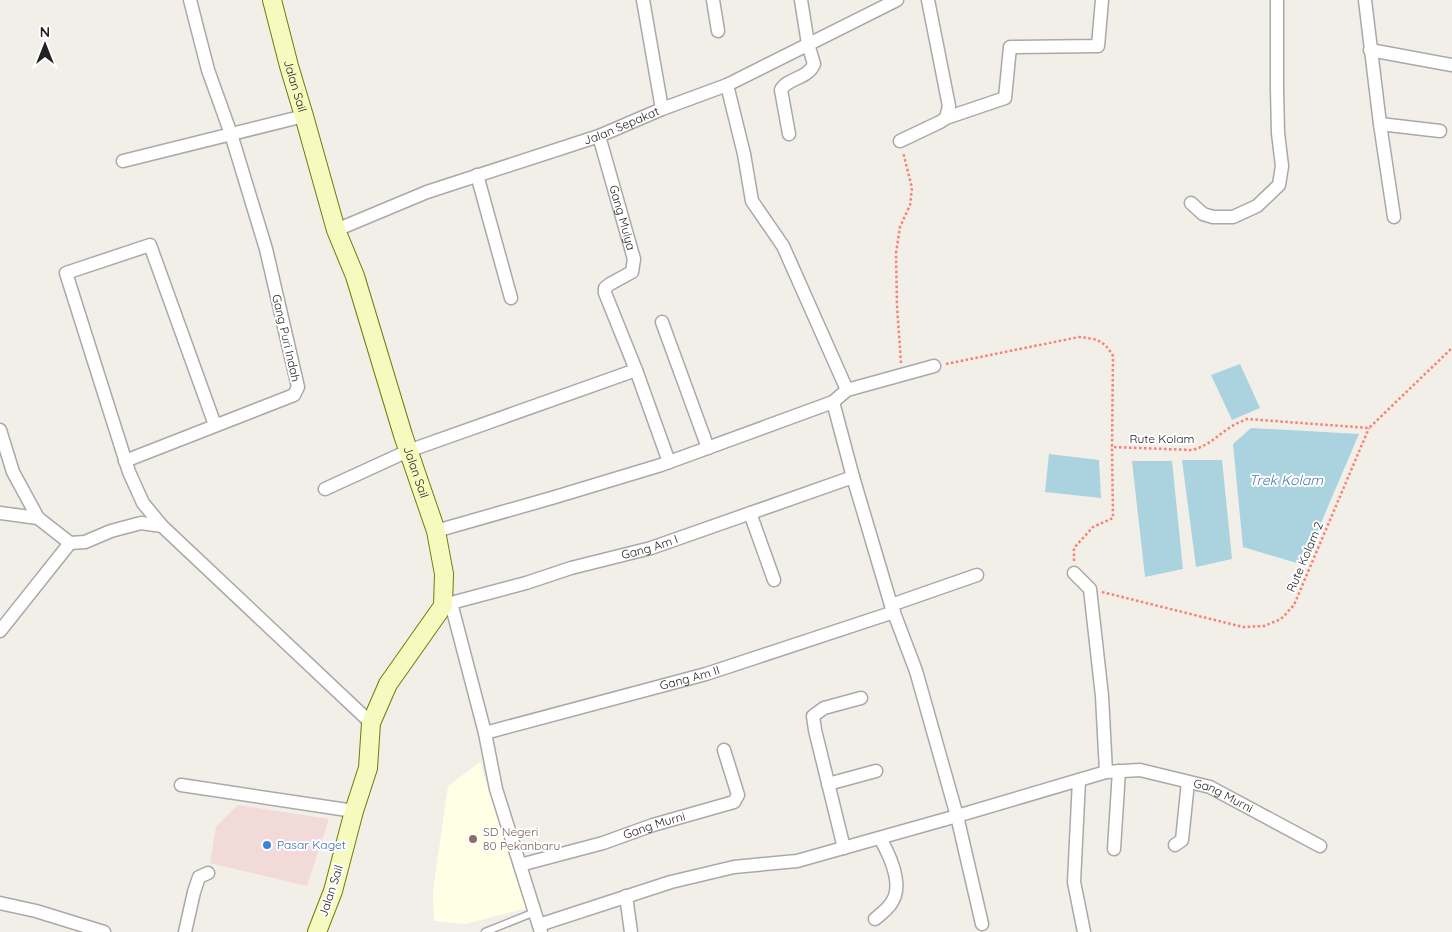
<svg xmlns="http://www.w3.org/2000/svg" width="1452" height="932" font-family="Quicksand,sans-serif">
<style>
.commercial{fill:#f2dad9}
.education{fill:#ffffe5}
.water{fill:#aad3df}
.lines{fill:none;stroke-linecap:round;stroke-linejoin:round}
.lane-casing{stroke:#a9a9a9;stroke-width:9}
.street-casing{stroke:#a9a9a9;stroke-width:15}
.secondary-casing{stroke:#707d05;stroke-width:20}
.path{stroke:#fa8072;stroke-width:2.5;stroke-dasharray:2.5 2.5;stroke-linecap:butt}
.lane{stroke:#fff;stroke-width:6}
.street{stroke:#fff;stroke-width:12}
.secondary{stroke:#f7fabf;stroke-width:18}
.education-dot{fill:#8d6e63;stroke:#fff;stroke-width:2}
.shop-dot{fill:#3f7fe0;stroke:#fff;stroke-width:2}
.labels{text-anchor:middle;stroke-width:4;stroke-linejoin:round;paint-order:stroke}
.street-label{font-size:12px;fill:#222;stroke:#fff}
.education-label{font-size:12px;fill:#785e54;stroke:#fff;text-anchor:start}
.shop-label{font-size:12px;fill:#366cbe;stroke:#fff;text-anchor:start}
.water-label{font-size:14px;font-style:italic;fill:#4a7aab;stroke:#fff}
</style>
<rect width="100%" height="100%" fill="#f2efe9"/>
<path class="commercial" d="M 238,805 L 329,819 L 307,886 L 210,863 L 216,827 Z"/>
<path class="education" d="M 480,762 L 527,908 L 465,924 L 434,921 L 433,891 L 448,786 Z"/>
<g class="water">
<path d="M 1240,364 L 1260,408 L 1232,420 L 1211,375 Z"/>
<path d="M 1251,428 L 1359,434 L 1303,565 L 1243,547 L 1233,444 Z"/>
<path d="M 1049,454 L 1099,460 L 1101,498 L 1045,492 Z"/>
<path d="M 1182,460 L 1222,460 L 1232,559 L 1196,567 Z"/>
<path d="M 1132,461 L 1172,461 L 1183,569 L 1145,577 Z"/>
</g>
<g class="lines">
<defs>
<path id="lane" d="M 485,932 L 535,912"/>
<g id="street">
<path d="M 643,0 L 662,109"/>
<path d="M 713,0 L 718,31"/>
<path d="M 1365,0 L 1380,124 L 1394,217"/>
<path d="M 1370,50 L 1452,65"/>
<path d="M 727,85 L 744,154 L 752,201 L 783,246 L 847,390"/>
<path d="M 946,118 L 1005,98 L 1010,47 L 1098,46 L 1102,0"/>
<path d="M 1380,124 L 1440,131"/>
<path d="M 789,134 L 781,90 C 787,78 808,79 814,64 L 808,44 L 801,0"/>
<path id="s1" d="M 599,136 L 634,259 L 632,272 L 610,284 L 605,288 L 605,293 L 636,370 L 669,462"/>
<path d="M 900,141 L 940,122 L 946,118 L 949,106 L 928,0"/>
<path d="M 123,161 L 304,116"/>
<path d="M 477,175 L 511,298"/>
<path d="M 1191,203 L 1203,214 L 1213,217 L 1233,217 L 1257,206 L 1279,185 L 1282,166 L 1278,133 L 1277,89 L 1277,0"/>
<path id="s2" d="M 336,230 L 427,192 L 599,136 L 662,109 L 727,85 L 897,0"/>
<path d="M 662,322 L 708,448"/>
<path d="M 833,402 L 853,477 L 891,605 L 916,671 L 957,816 L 982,924"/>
<path d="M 0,430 L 13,472 L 38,518 L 70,543 L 85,542 L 111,531 L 141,523 L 162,526 L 371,723"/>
<path d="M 125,461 L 294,395 L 298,387 L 266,249 L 231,134 L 208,70 L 190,0"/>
<path d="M 325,489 L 408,451 L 636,370"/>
<path d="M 0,513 L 38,518"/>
<path d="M 750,513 L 774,580"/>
<path d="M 162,526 L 143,503 L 129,472 L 66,273 L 150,245 L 215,425"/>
<path d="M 436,531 L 555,497 L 661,465 L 833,402 L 847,390 L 934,366"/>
<path d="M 1074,573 L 1090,589 L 1102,696 L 1106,772"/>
<path d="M 451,603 L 485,733 L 496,789 L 541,932"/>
<path d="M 891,605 L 977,575"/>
<path id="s3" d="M 443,606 L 451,603 L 526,583 L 571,568 L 651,548 L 853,477"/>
<path d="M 0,631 L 70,543"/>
<path id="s4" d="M 485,733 L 706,674 L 894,612"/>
<path d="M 1079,780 L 1074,882 L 1084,932"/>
<path d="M 828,784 L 876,771"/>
<path d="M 181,785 L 354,811"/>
<path d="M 1175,845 L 1182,840 L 1188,782"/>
<path d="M 844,848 L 815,730 L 813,716 L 824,708 L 861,698"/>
<path d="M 1114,849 L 1119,771"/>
<path id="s5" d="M 520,865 L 603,843 L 653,825 L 734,802 L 738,795 L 724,750"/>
<path d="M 626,896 L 631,932"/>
<path d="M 0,903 L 36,911 L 104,932"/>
<path d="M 875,919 C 881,914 888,909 892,902 C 904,884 889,854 880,838"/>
<path id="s6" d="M 539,925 L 671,882 L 734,867 L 797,861 L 957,816 L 1106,772 L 1140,770 L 1210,787 L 1320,846"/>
<path d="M 185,932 L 194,892 L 199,877 L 208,873"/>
</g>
<g id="secondary">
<path id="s7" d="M 272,0 L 289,66 L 304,116 L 336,230 L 355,276 L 403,435 L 436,531 L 444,574 L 443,606 L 388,684 L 371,723 L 368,768 L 354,811 L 333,891 L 317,932"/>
</g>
</defs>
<use href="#lane" class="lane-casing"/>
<use href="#street" class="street-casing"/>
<use href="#secondary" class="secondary-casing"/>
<g class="path">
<path d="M 901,363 L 897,306 L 896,253 L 900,227 L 910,205 L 912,188 L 903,152"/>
<path d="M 946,364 L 1079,337 C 1097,339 1104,340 1113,356 L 1112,447 L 1192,450 C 1210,446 1220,432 1236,424 C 1239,422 1243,421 1247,419 L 1369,428 L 1452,348"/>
<path d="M 1074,561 L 1074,548 L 1093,527 L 1113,518 L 1112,447"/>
<path d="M 1102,592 L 1243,627 L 1264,626 L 1281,619 L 1294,605 L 1369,428"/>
</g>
<use href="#lane" class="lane"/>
<use href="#street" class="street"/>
<use href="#secondary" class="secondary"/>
</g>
<circle class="education-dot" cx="473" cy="839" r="5"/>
<circle class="shop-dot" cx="267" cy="845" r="5"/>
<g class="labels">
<g class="street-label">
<text dy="4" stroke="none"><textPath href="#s7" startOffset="89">Jalan Sail</textPath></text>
<text dy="4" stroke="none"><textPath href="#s2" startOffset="304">Jalan Sepakat</textPath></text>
<text dy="4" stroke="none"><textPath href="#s1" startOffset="85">Gang Mulya</textPath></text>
<text transform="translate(286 338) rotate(77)" y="4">Gang Puri Indah</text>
<text x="1162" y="443">Rute Kolam</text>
<text dy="4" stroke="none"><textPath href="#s7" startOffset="494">Jalan Sail</textPath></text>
<text dy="4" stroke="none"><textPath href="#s3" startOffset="215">Gang Am I</textPath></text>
<text transform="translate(1305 557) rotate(-67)" y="4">Rute Kolam 2</text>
<text dy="4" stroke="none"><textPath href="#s4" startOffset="212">Gang Am II</textPath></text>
<text dy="4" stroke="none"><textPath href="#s6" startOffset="710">Gang Murni</textPath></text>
<text dy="4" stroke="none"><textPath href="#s5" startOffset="140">Gang Murni</textPath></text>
<text transform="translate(331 891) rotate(-72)" y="4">Jalan Sail</text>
</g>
<g class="education-label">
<text x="483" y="836">SD Negeri<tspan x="483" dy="14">80 Pekanbaru</tspan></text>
</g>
<g class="shop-label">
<text x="277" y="849">Pasar Kaget</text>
</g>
<g class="water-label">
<text x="1286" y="485">Trek Kolam</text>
</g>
</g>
<g transform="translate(45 45)" stroke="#ffffff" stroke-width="4" paint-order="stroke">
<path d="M0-4L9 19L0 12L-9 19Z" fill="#222222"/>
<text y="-8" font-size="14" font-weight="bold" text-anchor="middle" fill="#222222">N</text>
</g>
</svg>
